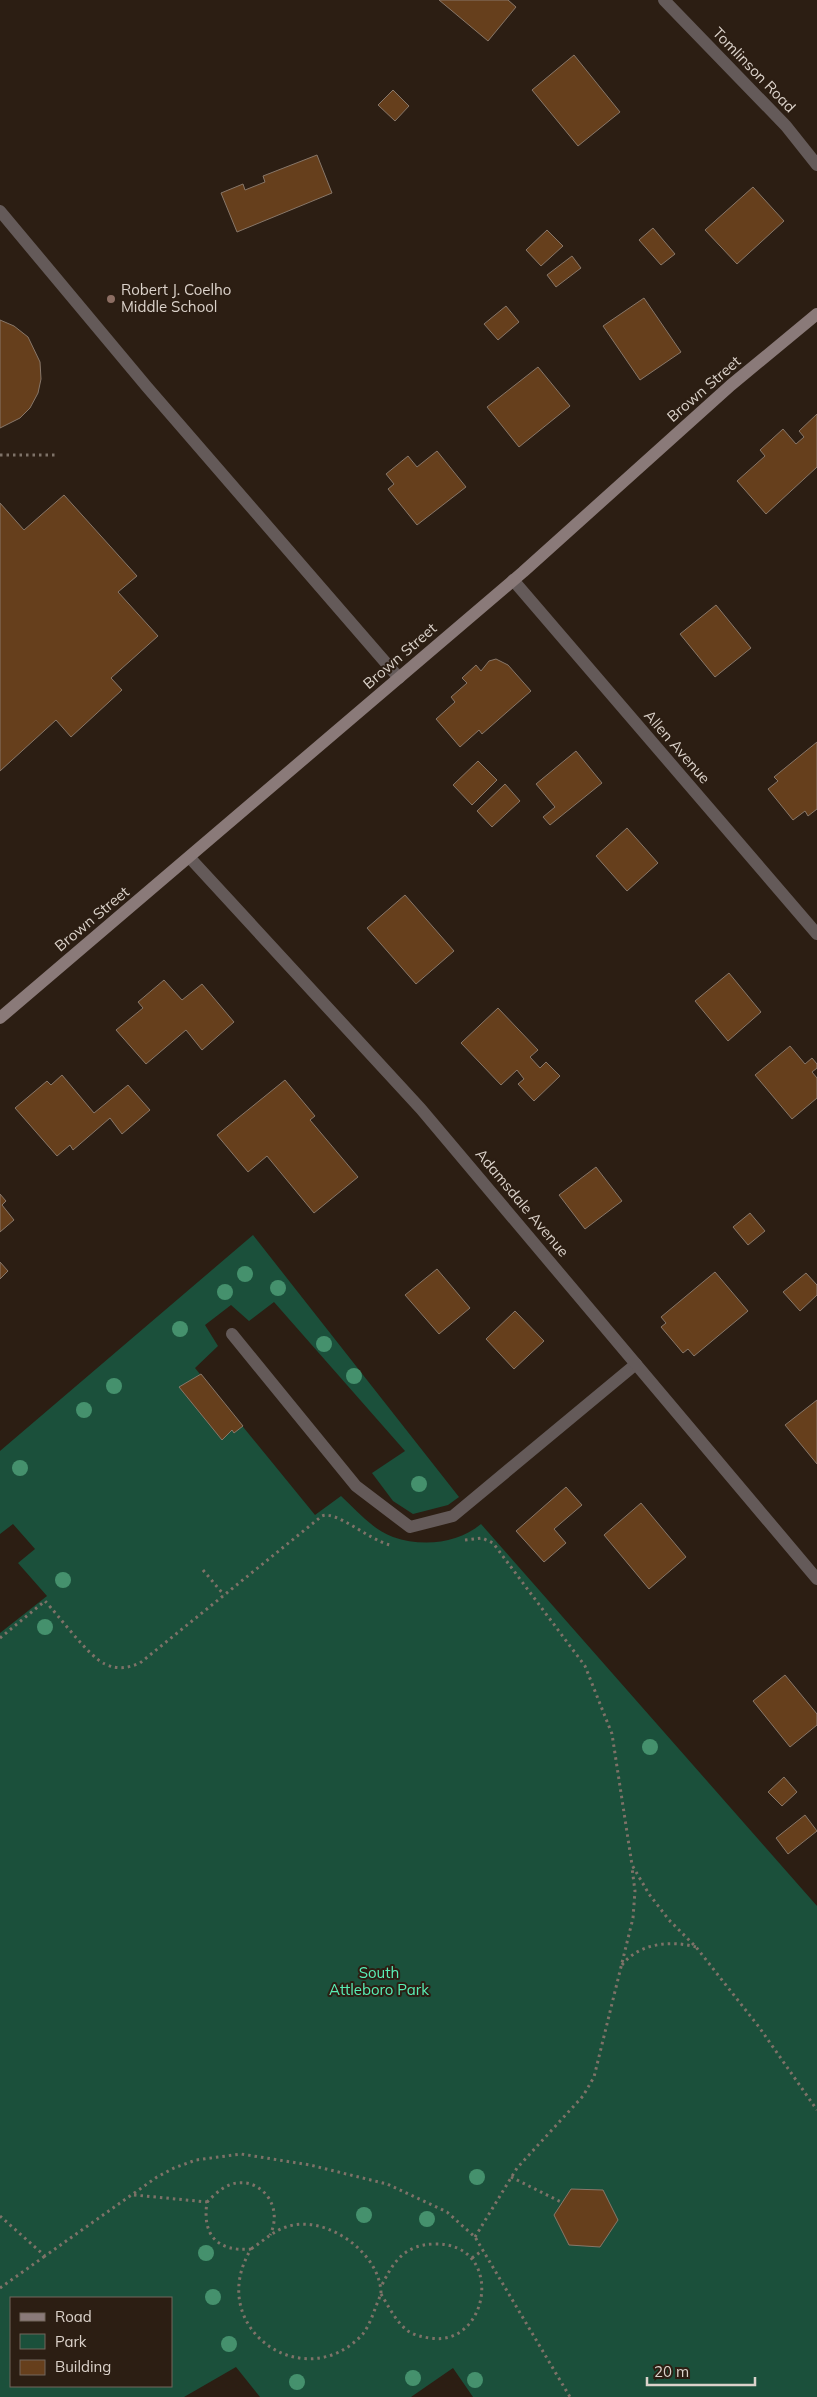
<svg xmlns="http://www.w3.org/2000/svg" width="817" height="2397" font-family="Mulish,sans-serif">
<style>
.green{fill:#1b503b;fill-rule:evenodd}
.building{fill:#663f1c;stroke:#887769}
.lines{fill:none;stroke-linecap:round;stroke-linejoin:round}
.path{stroke:#7e7268;stroke-width:3;stroke-dasharray:2.5 4;stroke-linecap:butt}
.lane{stroke:#645a59;stroke-width:12}
.street{stroke:#645a59;stroke-width:12}
.secondary{stroke:#8a7a79;stroke-width:12}
.tree{fill:#45916d}
.education-dot{fill:#8d6e63;stroke:#2c1e13;stroke-width:2}
.labels{text-anchor:middle;stroke-width:4;stroke-linejoin:round;paint-order:stroke}
.street-label{font-size:15px;fill:#dbd2ca;stroke:#2c1e13}
.poi-label{font-size:15px;fill:#dbd2ca;stroke:#2c1e13;text-anchor:start}
.park-label{font-size:15px;fill:#59efb6;stroke:#2c1e13}
</style>
<rect width="100%" height="100%" fill="#2c1e13"/>
<path class="green" d="M 253,1235 L 459,1497 L 448,1505 L 413,1514 L 393,1501 L 372,1473 L 405,1451 L 274,1302 L 249,1321 L 231,1305 L 205,1325 L 218,1346 L 195,1368 L 315,1515 L 341,1496 C 356,1510 373,1530 393,1537 C 422,1547 457,1544 481,1524 L 817,1906 L 817,2397 L 473,2397 L 453,2368 L 411,2397 L 260,2397 L 236,2367 L 184,2397 L 0,2397 L 0,1633 L 47,1596 L 18,1563 L 35,1549 L 13,1524 L 0,1534 L 0,1451 ZM 11,2298 L 171,2298 L 171,2386 L 11,2386 Z"/>
<g class="building">
<path d="M 439,0 L 508,0 L 516,7 L 488,41 Z"/>
<path d="M 574,55 L 620,112 L 578,146 L 532,90 Z"/>
<path d="M 393,90 L 409,106 L 395,121 L 378,105 Z"/>
<path d="M 317,155 L 332,193 L 237,232 L 221,193 L 243,184 L 245,190 L 265,182 L 263,176 Z"/>
<path d="M 753,187 L 784,221 L 737,264 L 705,230 Z"/>
<path d="M 653,228 L 675,254 L 661,265 L 639,240 Z"/>
<path d="M 547,230 L 563,246 L 541,266 L 526,250 Z"/>
<path d="M 572,256 L 581,268 L 556,287 L 547,275 Z"/>
<path d="M 644,298 L 681,352 L 640,380 L 603,326 Z"/>
<path d="M 506,306 L 519,322 L 498,340 L 484,324 Z"/>
<path d="M 0,320 L 14,326 L 28,337 L 40,362 L 41,379 L 38,393 L 30,408 L 20,418 L 0,428 Z"/>
<path d="M 538,367 L 570,406 L 519,447 L 487,407 Z"/>
<path d="M 817,414 L 817,467 L 766,514 L 737,481 L 765,456 L 760,450 L 783,429 L 796,444 L 804,437 L 799,431 Z"/>
<path d="M 437,451 L 466,487 L 417,525 L 388,489 L 394,484 L 386,474 L 408,456 L 417,467 Z"/>
<path d="M 64,495 L 137,576 L 118,592 L 158,636 L 111,678 L 122,690 L 71,737 L 56,720 L 0,771 L 0,503 L 24,530 Z"/>
<path d="M 716,605 L 751,648 L 715,677 L 680,634 Z"/>
<path d="M 496,659 L 508,665 L 531,691 L 482,734 L 479,730 L 460,747 L 436,719 L 455,702 L 451,697 L 467,683 L 462,678 L 476,665 L 481,671 L 489,661 Z"/>
<path d="M 817,742 L 817,809 L 808,816 L 805,811 L 793,820 L 768,789 L 778,781 L 774,777 Z"/>
<path d="M 576,751 L 602,783 L 550,825 L 543,817 L 555,807 L 536,784 Z"/>
<path d="M 478,761 L 497,780 L 472,805 L 453,785 Z"/>
<path d="M 505,784 L 520,801 L 492,827 L 477,811 Z"/>
<path d="M 627,828 L 658,863 L 627,891 L 596,856 Z"/>
<path d="M 405,895 L 454,951 L 416,984 L 367,928 Z"/>
<path d="M 729,973 L 761,1012 L 728,1041 L 695,1001 Z"/>
<path d="M 164,980 L 182,1000 L 202,984 L 234,1022 L 202,1050 L 186,1030 L 146,1064 L 116,1030 L 143,1008 L 138,1002 Z"/>
<path d="M 498,1008 L 538,1050 L 530,1057 L 540,1068 L 546,1062 L 560,1076 L 534,1101 L 518,1084 L 524,1079 L 517,1070 L 501,1085 L 461,1043 Z"/>
<path d="M 790,1046 L 805,1064 L 812,1058 L 817,1064 L 817,1068 L 812,1072 L 817,1078 L 817,1098 L 792,1119 L 755,1075 Z"/>
<path d="M 62,1075 L 94,1113 L 128,1085 L 150,1110 L 122,1134 L 110,1118 L 73,1150 L 70,1145 L 57,1156 L 15,1108 L 47,1081 L 51,1085 Z"/>
<path d="M 285,1080 L 315,1116 L 310,1120 L 358,1177 L 314,1213 L 267,1156 L 248,1172 L 217,1135 Z"/>
<path d="M 596,1167 L 622,1201 L 585,1229 L 559,1195 Z"/>
<path d="M 0,1194 L 6,1201 L 2,1205 L 14,1220 L 0,1232 Z"/>
<path d="M 750,1213 L 765,1231 L 748,1245 L 733,1227 Z"/>
<path d="M 0,1262 L 8,1271 L 0,1279 Z"/>
<path d="M 437,1269 L 470,1308 L 439,1334 L 405,1295 Z"/>
<path d="M 715,1272 L 748,1311 L 694,1356 L 688,1349 L 683,1353 L 661,1327 L 666,1323 L 661,1317 Z"/>
<path d="M 806,1273 L 817,1285 L 817,1295 L 800,1311 L 783,1292 Z"/>
<path d="M 515,1311 L 544,1341 L 514,1369 L 486,1339 Z"/>
<path d="M 201,1374 L 243,1426 L 234,1433 L 232,1430 L 222,1440 L 179,1387 Z"/>
<path d="M 817,1400 L 817,1464 L 785,1425 Z"/>
<path d="M 566,1487 L 582,1505 L 554,1529 L 566,1543 L 544,1562 L 516,1531 Z"/>
<path d="M 641,1503 L 686,1557 L 649,1589 L 604,1535 Z"/>
<path d="M 785,1675 L 817,1714 L 817,1725 L 790,1747 L 753,1701 Z"/>
<path d="M 784,1777 L 797,1792 L 782,1806 L 768,1792 Z"/>
<path d="M 805,1815 L 817,1831 L 788,1854 L 776,1838 Z"/>
<path d="M 571,2189 L 603,2190 L 618,2220 L 600,2247 L 569,2245 L 554,2215 Z"/>
</g>
<g class="lines">
<g class="path">
<path d="M 0,455 L 58,455"/>
<path d="M 465,1540 L 482,1538 L 493,1543 L 585,1666 L 612,1734 L 632,1865 L 649,1894 L 669,1920 L 696,1947 L 759,2027 L 817,2110"/>
<path d="M 203,1570 L 224,1595"/>
<path d="M 0,1638 L 45,1601 C 59,1616 89,1657 105,1664 C 118,1670 128,1668 140,1663 L 322,1516 C 336,1510 369,1540 390,1545"/>
<path d="M 622,1965 C 639,1943 671,1940 696,1947"/>
<path d="M 511,2177 L 563,2203"/>
<path d="M 134,2195 L 207,2202 C 202,2235 217,2252 251,2249 C 204,2327 303,2397 362,2335 C 371,2324 375,2307 381,2294 C 381,2253 325,2213 286,2227 C 273,2231 262,2242 251,2249"/>
<path d="M 207,2202 C 212,2197 218,2191 225,2187 C 254,2171 286,2202 270,2235"/>
<path d="M 0,2216 L 45,2256 L 157,2177 L 174,2168 L 196,2160 L 241,2154 L 310,2165 L 387,2184 L 447,2212 L 475,2237 L 570,2397"/>
<path d="M 475,2237 L 517,2168 L 583,2096 L 594,2077 L 633,1918 L 635,1891 L 632,1868"/>
<path d="M 472,2258 L 483,2250"/>
<path d="M 0,2288 L 45,2256"/>
<path d="M 381,2294 C 389,2307 396,2322 408,2331 C 414,2335 422,2337 430,2338 C 490,2348 506,2242 434,2244 C 404,2245 393,2262 381,2287"/>
</g>
<g class="lane">
<path d="M 0,211 L 147,387 L 399,678"/>
<path d="M 232,1334 L 356,1486 L 410,1527 L 453,1516 L 636,1364"/>
</g>
<g class="street">
<path d="M 664,0 L 786,126 L 817,165"/>
<path d="M 513,580 L 817,934"/>
<path d="M 190,858 L 421,1109 L 817,1579"/>
</g>
<path class="secondary" d="M 0,1018 L 523,572 L 731,385 L 817,314"/>
</g>
<g class="tree">
<circle cx="245" cy="1274" r="8"/>
<circle cx="278" cy="1288" r="8"/>
<circle cx="225" cy="1292" r="8"/>
<circle cx="180" cy="1329" r="8"/>
<circle cx="324" cy="1344" r="8"/>
<circle cx="354" cy="1376" r="8"/>
<circle cx="114" cy="1386" r="8"/>
<circle cx="84" cy="1410" r="8"/>
<circle cx="20" cy="1468" r="8"/>
<circle cx="419" cy="1484" r="8"/>
<circle cx="63" cy="1580" r="8"/>
<circle cx="45" cy="1627" r="8"/>
<circle cx="650" cy="1747" r="8"/>
<circle cx="477" cy="2177" r="8"/>
<circle cx="364" cy="2215" r="8"/>
<circle cx="427" cy="2219" r="8"/>
<circle cx="206" cy="2253" r="8"/>
<circle cx="213" cy="2297" r="8"/>
<circle cx="229" cy="2344" r="8"/>
<circle cx="413" cy="2378" r="8"/>
<circle cx="475" cy="2380" r="8"/>
<circle cx="297" cy="2382" r="8"/>
</g>
<circle class="education-dot" cx="111" cy="299" r="5"/>
<g class="labels">
<g class="street-label">
<text transform="translate(754 70) rotate(46)" y="5">Tomlinson Road</text>
<text transform="translate(704 389) rotate(-41)" y="5">Brown Street</text>
<text transform="translate(400 656) rotate(-41)" y="5">Brown Street</text>
<text transform="translate(677 747) rotate(49)" y="5">Allen Avenue</text>
<text transform="translate(92 919) rotate(-40)" y="5">Brown Street</text>
<text transform="translate(522 1203) rotate(50)" y="5">Adamsdale Avenue</text>
</g>
<g class="poi-label">
<text x="121" y="295">Robert J. Coelho<tspan x="121" dy="17">Middle School</tspan></text>
</g>
<g class="park-label">
<text x="379" y="1978">South<tspan x="379" dy="17">Attleboro Park</tspan></text>
</g>
</g>
<rect x="10" y="2297" width="162" height="90" fill="#2c1e13" stroke="#72665c"/>
<rect x="20" y="2313" width="25" height="8" fill="#8a7a79" stroke="#72665c"/>
<text x="55" y="2322" font-size="15" fill="#dbd2ca">Road</text>
<rect x="20" y="2334" width="25" height="15" fill="#1b503b" stroke="#72665c"/>
<text x="55" y="2347" font-size="15" fill="#dbd2ca">Park</text>
<rect x="20" y="2360" width="25" height="15" fill="#663f1c" stroke="#72665c"/>
<text x="55" y="2372" font-size="15" fill="#dbd2ca">Building</text>
<path d="M647 2377v8h108v-8" fill="none" stroke="#dbd2ca" stroke-width="2.5"/>
<text x="654" y="2377" font-size="15" fill="#dbd2ca" stroke="#2c1e13" stroke-width="4" paint-order="stroke">20 m</text>
</svg>
